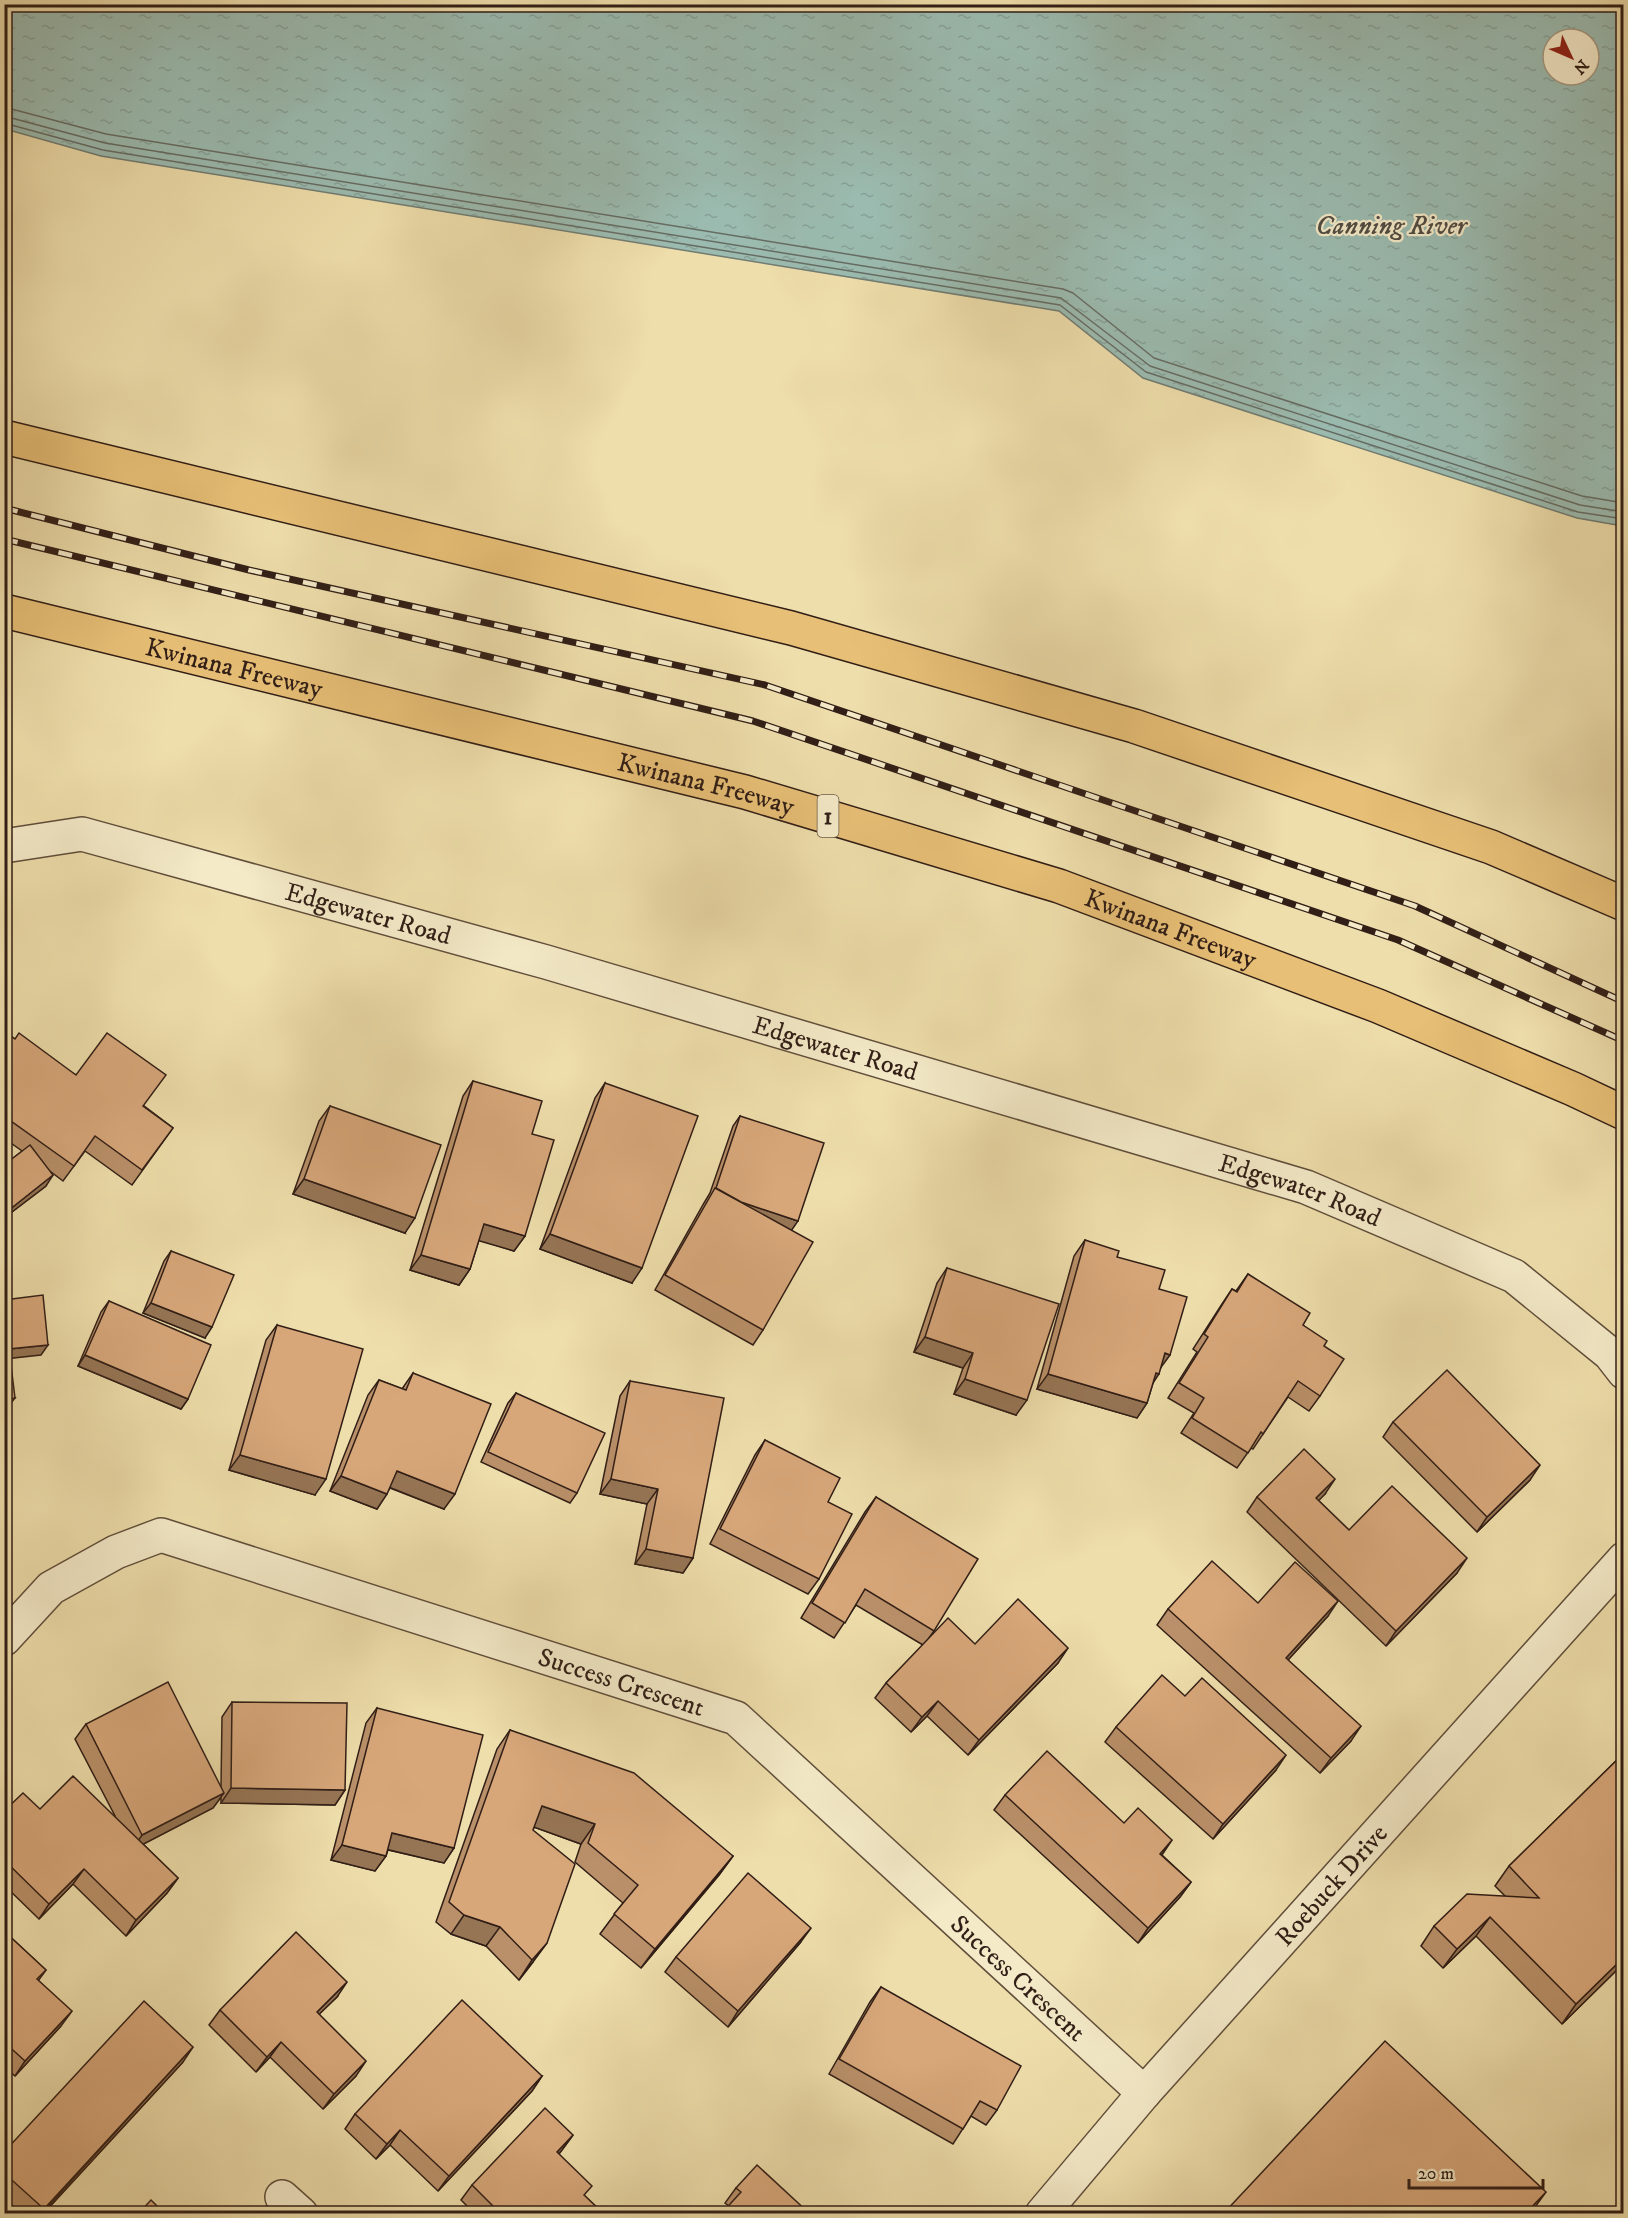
<svg xmlns="http://www.w3.org/2000/svg" width="1628" height="2218" font-family="'IM FELL DW Pica',serif">
<style>
.water{fill:url(#water-ripples);stroke:#717c72;stroke-width:1.5;fill-rule:evenodd}
.lines{fill:none;stroke-linecap:round;stroke-linejoin:round}
.shore{stroke:#666c63;stroke-width:1.5}
.minor-casing{stroke:#604e3b;stroke-width:36}
.motorway-casing{stroke:#311e16;stroke-width:36}
.minor{stroke:#f4eac8;stroke-width:33}
.motorway{stroke:#e7bf76;stroke-width:33}
.rail-casing{stroke:#311e16;stroke-width:7}
.rail{stroke:#f4eac8;stroke-width:4.5;stroke-dasharray:14;stroke-linecap:butt}
.wall{fill:#b99069;stroke:#311e16;stroke-width:1.5}
.shaded-wall{fill:#967555;stroke:#311e16;stroke-width:1.5}
.building{fill:#d7a77a;stroke:#311e16;stroke-width:1.5}
.labels{text-anchor:middle;stroke-width:4.5;stroke-linejoin:round;paint-order:stroke}
.shield{fill:#f4eac8;stroke:#6c5b4b;stroke-width:1.5}
.shield-label{font-size:24px;font-weight:bold;fill:#311e16}
.street-label{font-size:26px;fill:#311e16;stroke:#f4eac8}
.water-label{font-size:27px;font-style:italic;fill:#514d44;stroke:#f4eac8}
</style>
<defs>
<pattern id="water-ripples" width="26" height="14" patternUnits="userSpaceOnUse" patternTransform="scale(1.5)"><rect width="26" height="14" fill="#9bbbb0"/><path d="M2 4q2-2 4 0t4 0M15 11q2-2 4 0t4 0" fill="none" stroke="#86a097"/></pattern>
</defs>
<rect width="100%" height="100%" fill="#eedeab"/>
<filter id="stains"><feTurbulence type="fractalNoise" baseFrequency=".00333" numOctaves="4"/><feColorMatrix values="0 0 0 0 .2 0 0 0 0 .09 0 0 0 0 .02 0 0 0 .5 -.17"/></filter>
<radialGradient id="worn" r=".72"><stop offset=".6" stop-color="#630" stop-opacity="0"/><stop offset="1" stop-color="#630" stop-opacity=".3"/></radialGradient>
<path class="water" d="M 4,5 L 1623,5 L 1623,526 L 1577,518 L 1143,378 L 1059,311 L 101,156 L 5,129 ZM 1553,39 L 1589,39 L 1589,75 L 1553,75 Z"/>
<g class="lines">
<g class="shore">
<path d="M 4,107 L 106,134 L 1063,289 L 1073,293 L 1154,358 L 1582,496 L 1624,503"/>
<path d="M 4,116 L 105,143 L 1061,298 L 1150,366 L 1580,505 L 1624,512"/>
<path d="M 4,123 L 103,150 L 1060,305 L 1146,372 L 1578,512 L 1624,519"/>
</g>
<defs>
<g id="minor">
<path id="s1" d="M 4,846 L 82,834 L 546,962 L 1306,1187 L 1514,1276 L 1610,1354 L 1624,1372"/>
<path id="s2" d="M 4,1639 L 51,1588 L 116,1552 L 161,1535 L 736,1718 L 1144,2093"/>
<path d="M 282,2197 L 301,2214"/>
<path id="s3" d="M 1042,2214 L 1144,2093 L 1624,1559"/>
</g>
<g id="motorway">
<path d="M 4,437 L 791,628 L 1134,726 L 1491,847 L 1624,904"/>
<path id="s4" d="M 4,611 L 745,792 L 1059,886 L 1378,1006 L 1573,1089 L 1624,1113"/>
</g>
</defs>
<use href="#minor" class="minor-casing"/>
<use href="#motorway" class="motorway-casing"/>
<use href="#minor" class="minor"/>
<use href="#motorway" class="motorway"/>
<defs>
<g id="rail">
<path d="M 4,508 L 249,570 L 765,685 L 1415,906 L 1624,1002"/>
<path d="M 4,539 L 753,721 L 1398,940 L 1624,1041"/>
</g>
</defs>
<use href="#rail" class="rail-casing"/>
<use href="#rail" class="rail"/>
</g>
<g class="wall">
<path d="M 4,1031 L 15,1039 L 76,1075 L 144,1106 L 173,1128 L 132,1185 L 85,1151 L 63,1181 L 51,1172 L 46,1186 L 4,1218 L 4,1165 L 22,1151 L 4,1138 Z"/>
<path d="M 473,1081 L 532,1134 L 525,1236 L 514,1251 L 479,1240 L 470,1269 L 459,1285 L 410,1270 L 463,1096 Z"/>
<path d="M 605,1083 L 632,1283 L 540,1249 L 595,1098 Z"/>
<path d="M 330,1106 L 405,1233 L 293,1194 L 319,1121 Z"/>
<path d="M 740,1116 L 791,1230 L 763,1330 L 753,1345 L 655,1290 L 704,1203 L 710,1193 L 733,1126 Z"/>
<path d="M 1085,1240 L 1117,1257 L 1159,1289 L 1161,1367 L 1153,1383 L 1147,1403 L 1137,1418 L 1037,1389 L 1074,1256 Z"/>
<path d="M 171,1251 L 205,1338 L 143,1313 L 164,1261 Z"/>
<path d="M 947,1268 L 1016,1415 L 954,1394 L 963,1368 L 914,1352 L 937,1283 Z"/>
<path d="M 1248,1274 L 1303,1325 L 1324,1346 L 1320,1396 L 1309,1411 L 1288,1397 L 1253,1449 L 1251,1448 L 1237,1468 L 1181,1433 L 1194,1413 L 1168,1398 L 1197,1352 L 1193,1349 L 1222,1304 L 1232,1289 L 1236,1291 Z"/>
<path d="M 109,1301 L 188,1399 L 181,1409 L 78,1366 L 101,1312 Z"/>
<path d="M 277,1325 L 315,1495 L 229,1470 L 266,1340 Z"/>
<path d="M 413,1373 L 444,1509 L 390,1488 L 377,1509 L 330,1491 L 368,1395 L 379,1380 L 402,1389 Z"/>
<path d="M 630,1381 L 693,1558 L 683,1573 L 635,1564 L 647,1504 L 600,1494 L 620,1396 Z"/>
<path d="M 516,1393 L 577,1493 L 570,1503 L 481,1462 L 508,1403 Z"/>
<path d="M 1393,1422 L 1530,1480 L 1477,1532 L 1383,1437 Z"/>
<path d="M 765,1440 L 828,1502 L 819,1579 L 808,1594 L 710,1544 L 755,1455 Z"/>
<path d="M 1325,1494 L 1318,1500 L 1349,1530 L 1457,1573 L 1386,1646 L 1247,1512 L 1257,1497 Z"/>
<path d="M 876,1497 L 934,1631 L 929,1638 L 975,1644 L 1058,1663 L 968,1755 L 927,1716 L 911,1732 L 875,1698 L 886,1683 L 923,1645 L 856,1605 L 834,1638 L 801,1618 L 865,1512 Z"/>
<path d="M 1258,1603 L 1328,1616 L 1288,1660 L 1351,1741 L 1320,1773 L 1157,1625 L 1168,1609 Z"/>
<path d="M 1185,1696 L 1276,1770 L 1213,1839 L 1105,1742 L 1116,1727 Z"/>
<path d="M 232,1702 L 345,1790 L 335,1805 L 221,1803 L 221,1797 L 213,1808 L 143,1844 L 178,1878 L 167,1893 L 126,1936 L 73,1884 L 39,1919 L 4,1885 L 4,1811 L 40,1809 L 115,1816 L 75,1739 L 86,1724 L 221,1787 L 222,1717 Z"/>
<path d="M 377,1708 L 454,1848 L 444,1863 L 388,1850 L 386,1856 L 375,1871 L 331,1860 L 366,1723 Z"/>
<path d="M 510,1730 L 733,1856 L 719,1875 L 641,1968 L 600,1934 L 623,1903 L 575,1862 L 581,1844 L 534,1827 L 533,1830 L 533,1962 L 519,1980 L 486,1946 L 451,1934 L 436,1922 L 497,1749 Z"/>
<path d="M 1623,1754 L 1623,1964 L 1562,2024 L 1476,1936 L 1443,1968 L 1421,1946 L 1434,1926 L 1505,1896 L 1495,1886 L 1509,1866 Z"/>
<path d="M 1005,1795 L 1124,1823 L 1162,1855 L 1191,1882 L 1180,1897 L 1138,1943 L 994,1810 Z"/>
<path d="M 4,1931 L 46,1970 L 38,1981 L 61,2026 L 15,2076 L 4,2067 Z"/>
<path d="M 800,1943 L 728,2027 L 665,1972 L 676,1957 Z"/>
<path d="M 881,1987 L 997,2110 L 986,2125 L 971,2116 L 953,2144 L 829,2074 L 870,2002 Z"/>
<path d="M 337,1997 L 319,2014 L 356,2076 L 323,2109 L 270,2057 L 256,2072 L 209,2025 L 220,2010 Z"/>
<path d="M 183,2062 L 43,2214 L 22,2214 L 4,2198 L 4,2152 Z"/>
<path d="M 542,2076 L 532,2091 L 438,2191 L 390,2145 L 376,2159 L 345,2129 L 355,2114 Z"/>
<path d="M 573,2135 L 559,2154 L 585,2196 L 604,2214 L 475,2214 L 461,2200 L 472,2185 Z"/>
<path d="M 736,2188 L 810,2214 L 729,2206 L 725,2203 Z"/>
</g>
<g class="shaded-wall">
<path d="M 53,1175 L 46,1186 L 4,1218 L 4,1214 Z"/>
<path d="M 304,1179 L 415,1218 L 405,1233 L 293,1194 Z"/>
<path d="M 714,1193 L 798,1221 L 791,1231 Z"/>
<path d="M 484,1224 L 525,1236 L 514,1251 L 473,1239 Z"/>
<path d="M 550,1234 L 642,1268 L 632,1283 L 540,1249 Z"/>
<path d="M 421,1255 L 470,1269 L 459,1285 L 410,1270 Z"/>
<path d="M 151,1303 L 212,1327 L 205,1338 L 143,1313 Z"/>
<path d="M 925,1337 L 973,1353 L 963,1368 L 914,1352 Z"/>
<path d="M 48,1345 L 41,1355 L 4,1359 L 9,1349 Z"/>
<path d="M 1165,1353 L 1170,1355 L 1159,1370 Z"/>
<path d="M 85,1355 L 188,1399 L 181,1409 L 78,1366 Z"/>
<path d="M 1156,1373 L 1159,1374 L 1149,1389 Z"/>
<path d="M 1048,1374 L 1147,1403 L 1137,1418 L 1037,1389 Z"/>
<path d="M 965,1379 L 1027,1400 L 1016,1415 L 954,1394 Z"/>
<path d="M 15,1398 L 7,1408 L 4,1408 L 4,1399 Z"/>
<path d="M 240,1455 L 326,1479 L 315,1495 L 229,1470 Z"/>
<path d="M 1540,1465 L 1530,1480 L 1477,1532 L 1487,1517 Z"/>
<path d="M 397,1471 L 455,1494 L 444,1509 L 386,1486 Z"/>
<path d="M 341,1476 L 387,1494 L 377,1509 L 330,1491 Z"/>
<path d="M 611,1479 L 658,1489 L 647,1504 L 600,1494 Z"/>
<path d="M 1335,1479 L 1325,1494 L 1306,1514 L 1316,1498 Z"/>
<path d="M 646,1549 L 693,1558 L 683,1573 L 635,1564 Z"/>
<path d="M 1467,1558 L 1457,1573 L 1386,1646 L 1396,1631 Z"/>
<path d="M 1338,1601 L 1328,1616 L 1276,1673 L 1286,1658 Z"/>
<path d="M 1068,1648 L 1058,1663 L 968,1755 L 979,1740 Z"/>
<path d="M 938,1701 L 927,1716 L 911,1732 L 922,1717 Z"/>
<path d="M 1361,1726 L 1351,1741 L 1320,1773 L 1331,1758 Z"/>
<path d="M 1286,1755 L 1276,1770 L 1213,1839 L 1223,1824 Z"/>
<path d="M 231,1788 L 345,1790 L 335,1805 L 221,1803 Z"/>
<path d="M 224,1793 L 213,1808 L 132,1850 L 142,1835 Z"/>
<path d="M 542,1806 L 595,1824 L 581,1844 L 528,1825 Z"/>
<path d="M 392,1833 L 454,1848 L 444,1863 L 381,1848 Z"/>
<path d="M 1172,1840 L 1162,1855 L 1160,1854 Z"/>
<path d="M 342,1845 L 386,1856 L 375,1871 L 331,1860 Z"/>
<path d="M 733,1856 L 719,1875 L 641,1968 L 655,1949 Z"/>
<path d="M 84,1869 L 73,1884 L 39,1919 L 49,1904 Z"/>
<path d="M 178,1878 L 167,1893 L 126,1936 L 136,1920 Z"/>
<path d="M 1191,1882 L 1180,1897 L 1138,1943 L 1148,1928 Z"/>
<path d="M 464,1915 L 500,1927 L 486,1946 L 451,1934 Z"/>
<path d="M 1490,1917 L 1476,1936 L 1443,1968 L 1457,1949 Z"/>
<path d="M 811,1928 L 800,1943 L 728,2027 L 738,2011 Z"/>
<path d="M 547,1943 L 533,1962 L 519,1980 L 532,1960 Z"/>
<path d="M 1623,1958 L 1623,1964 L 1562,2024 L 1576,2004 Z"/>
<path d="M 347,1982 L 337,1997 L 306,2027 L 317,2012 Z"/>
<path d="M 72,2011 L 61,2026 L 15,2076 L 25,2061 Z"/>
<path d="M 281,2042 L 270,2057 L 256,2072 L 267,2057 Z"/>
<path d="M 193,2047 L 183,2062 L 43,2214 L 41,2214 Z"/>
<path d="M 366,2061 L 356,2076 L 323,2109 L 334,2094 Z"/>
<path d="M 542,2076 L 532,2091 L 438,2191 L 449,2176 Z"/>
<path d="M 400,2130 L 390,2145 L 376,2159 L 387,2144 Z"/>
<path d="M 573,2135 L 562,2150 L 547,2167 L 557,2152 Z"/>
<path d="M 1546,2192 L 1530,2214 L 1525,2214 Z"/>
</g>
<g class="building">
<path d="M 4,1031 L 15,1039 L 19,1033 L 76,1075 L 107,1033 L 166,1075 L 143,1106 L 173,1128 L 142,1170 L 95,1136 L 74,1166 L 4,1116 Z"/>
<path d="M 473,1081 L 542,1101 L 532,1134 L 554,1140 L 525,1236 L 484,1224 L 470,1269 L 421,1255 Z"/>
<path d="M 605,1083 L 698,1116 L 642,1268 L 550,1234 Z"/>
<path d="M 330,1106 L 441,1145 L 415,1218 L 304,1179 Z"/>
<path d="M 740,1116 L 824,1143 L 798,1221 L 741,1202 L 716,1188 Z"/>
<path d="M 30,1145 L 53,1175 L 4,1214 L 4,1165 Z"/>
<path d="M 715,1188 L 813,1242 L 763,1330 L 665,1275 Z"/>
<path d="M 1085,1240 L 1119,1251 L 1117,1257 L 1165,1270 L 1159,1289 L 1187,1297 L 1170,1355 L 1165,1353 L 1159,1374 L 1156,1373 L 1147,1403 L 1048,1374 Z"/>
<path d="M 171,1251 L 234,1275 L 212,1327 L 151,1303 Z"/>
<path d="M 947,1268 L 1059,1304 L 1027,1400 L 965,1379 L 973,1353 L 925,1337 Z"/>
<path d="M 1248,1274 L 1310,1313 L 1303,1325 L 1327,1341 L 1324,1346 L 1344,1359 L 1320,1396 L 1298,1381 L 1263,1434 L 1261,1432 L 1248,1453 L 1192,1418 L 1204,1398 L 1179,1383 L 1208,1337 L 1204,1334 L 1232,1289 L 1237,1292 Z"/>
<path d="M 43,1295 L 48,1345 L 9,1349 L 15,1398 L 4,1399 L 4,1300 Z"/>
<path d="M 109,1301 L 211,1345 L 188,1399 L 85,1355 Z"/>
<path d="M 277,1325 L 363,1349 L 326,1479 L 240,1455 Z"/>
<path d="M 1447,1370 L 1540,1465 L 1487,1517 L 1393,1422 Z"/>
<path d="M 413,1373 L 491,1404 L 455,1494 L 397,1471 L 387,1494 L 341,1476 L 379,1380 L 406,1390 Z"/>
<path d="M 630,1381 L 724,1398 L 693,1558 L 646,1549 L 658,1489 L 611,1479 Z"/>
<path d="M 516,1393 L 605,1433 L 577,1493 L 488,1452 Z"/>
<path d="M 765,1440 L 840,1478 L 828,1502 L 852,1514 L 819,1579 L 720,1529 Z"/>
<path d="M 1304,1449 L 1335,1479 L 1316,1498 L 1349,1530 L 1392,1486 L 1467,1558 L 1396,1631 L 1257,1497 Z"/>
<path d="M 876,1497 L 978,1559 L 934,1631 L 865,1589 L 845,1623 L 812,1603 Z"/>
<path d="M 1212,1561 L 1258,1603 L 1295,1562 L 1338,1601 L 1286,1658 L 1361,1726 L 1331,1758 L 1168,1609 Z"/>
<path d="M 1018,1599 L 1068,1648 L 979,1740 L 938,1701 L 922,1717 L 886,1683 L 948,1618 L 975,1644 Z"/>
<path d="M 1162,1675 L 1185,1696 L 1202,1678 L 1286,1755 L 1223,1824 L 1116,1727 Z"/>
<path d="M 168,1682 L 224,1793 L 142,1835 L 86,1724 Z"/>
<path d="M 232,1702 L 347,1703 L 345,1790 L 231,1788 Z"/>
<path d="M 377,1708 L 483,1735 L 454,1848 L 392,1833 L 386,1856 L 342,1845 Z"/>
<path d="M 510,1730 L 634,1773 L 733,1856 L 655,1949 L 614,1914 L 638,1885 L 588,1843 L 595,1824 L 542,1806 L 533,1830 L 575,1864 L 547,1943 L 532,1960 L 500,1927 L 464,1915 L 449,1902 Z"/>
<path d="M 1047,1751 L 1124,1823 L 1138,1808 L 1172,1840 L 1160,1854 L 1191,1882 L 1148,1928 L 1005,1795 Z"/>
<path d="M 1623,1754 L 1623,1958 L 1576,2004 L 1490,1917 L 1457,1949 L 1434,1926 L 1467,1894 L 1539,1898 L 1509,1866 Z"/>
<path d="M 73,1776 L 178,1878 L 136,1920 L 84,1869 L 49,1904 L 4,1860 L 4,1811 L 23,1793 L 40,1809 Z"/>
<path d="M 748,1873 L 811,1928 L 738,2011 L 676,1957 Z"/>
<path d="M 4,1931 L 46,1970 L 37,1979 L 72,2011 L 25,2061 L 4,2042 Z"/>
<path d="M 296,1932 L 347,1982 L 317,2012 L 366,2061 L 334,2094 L 281,2042 L 267,2057 L 220,2010 Z"/>
<path d="M 881,1987 L 1021,2066 L 997,2110 L 980,2101 L 963,2129 L 839,2059 Z"/>
<path d="M 462,2000 L 542,2076 L 449,2176 L 400,2130 L 387,2144 L 355,2114 Z"/>
<path d="M 144,2001 L 193,2047 L 44,2209 L 4,2173 L 4,2152 Z"/>
<path d="M 1385,2041 L 1546,2192 L 1525,2214 L 1223,2214 Z"/>
<path d="M 545,2108 L 573,2135 L 557,2152 L 592,2186 L 584,2195 L 604,2214 L 501,2214 L 472,2185 Z"/>
<path d="M 757,2165 L 810,2214 L 721,2214 L 741,2192 L 736,2188 Z"/>
<path d="M 151,2200 L 165,2214 L 138,2214 Z"/>
</g>
<g class="labels">
<rect class="shield" x="817.5" y="795" width="21" height="42" rx="4.5"/>
<g class="shield-label">
<text x="828" y="824">1</text>
</g>
<g class="street-label">
<text dy="9" stroke="none"><textPath href="#s4" startOffset="237">Kwinana Freeway</textPath></text>
<text dy="9" stroke="none"><textPath href="#s4" startOffset="723">Kwinana Freeway</textPath></text>
<text dy="9" stroke="none"><textPath href="#s1" startOffset="376">Edgewater Road</textPath></text>
<text dy="9" stroke="none"><textPath href="#s4" startOffset="1210">Kwinana Freeway</textPath></text>
<text dy="9" stroke="none"><textPath href="#s1" startOffset="862">Edgewater Road</textPath></text>
<text dy="9" stroke="none"><textPath href="#s1" startOffset="1348">Edgewater Road</textPath></text>
<text dy="9" stroke="none"><textPath href="#s2" startOffset="675">Success Crescent</textPath></text>
<text dy="9" stroke="none"><textPath href="#s3" startOffset="438">Roebuck Drive</textPath></text>
<text dy="9" stroke="none"><textPath href="#s2" startOffset="1179">Success Crescent</textPath></text>
</g>
<g class="water-label">
<text x="1391" y="234">Canning River</text>
</g>
</g>
<rect width="1628" height="2218" fill="none" stroke="#eedeab" stroke-width="24"/>
<rect x="6" y="6" width="1616" height="2206" fill="none" stroke="#311e16" stroke-width="3"/>
<rect x="12" y="12" width="1604" height="2194" fill="none" stroke="#311e16" stroke-width="1.5"/>
<g transform="translate(1571 57) rotate(134)"><circle r="28" fill="#f4eac8" stroke="#a69881" stroke-width="1.5"/>
<path d="M0-4.5L10 22L0 15L-10 22Z" fill="#8f2418"/>
<text y="-9" font-size="16" font-weight="bold" text-anchor="middle" fill="#311e16">N</text>
</g>
<path d="M1409 2179v9h134v-9" fill="none" stroke="#311e16" stroke-width="3"/>
<text x="1418" y="2179" font-size="18" fill="#311e16" stroke="#f4eac8" stroke-width="4.5" paint-order="stroke">20 m</text>
<rect width="100%" height="100%" filter="url(#stains)"/>
<rect width="100%" height="100%" fill="url(#worn)"/>
</svg>
